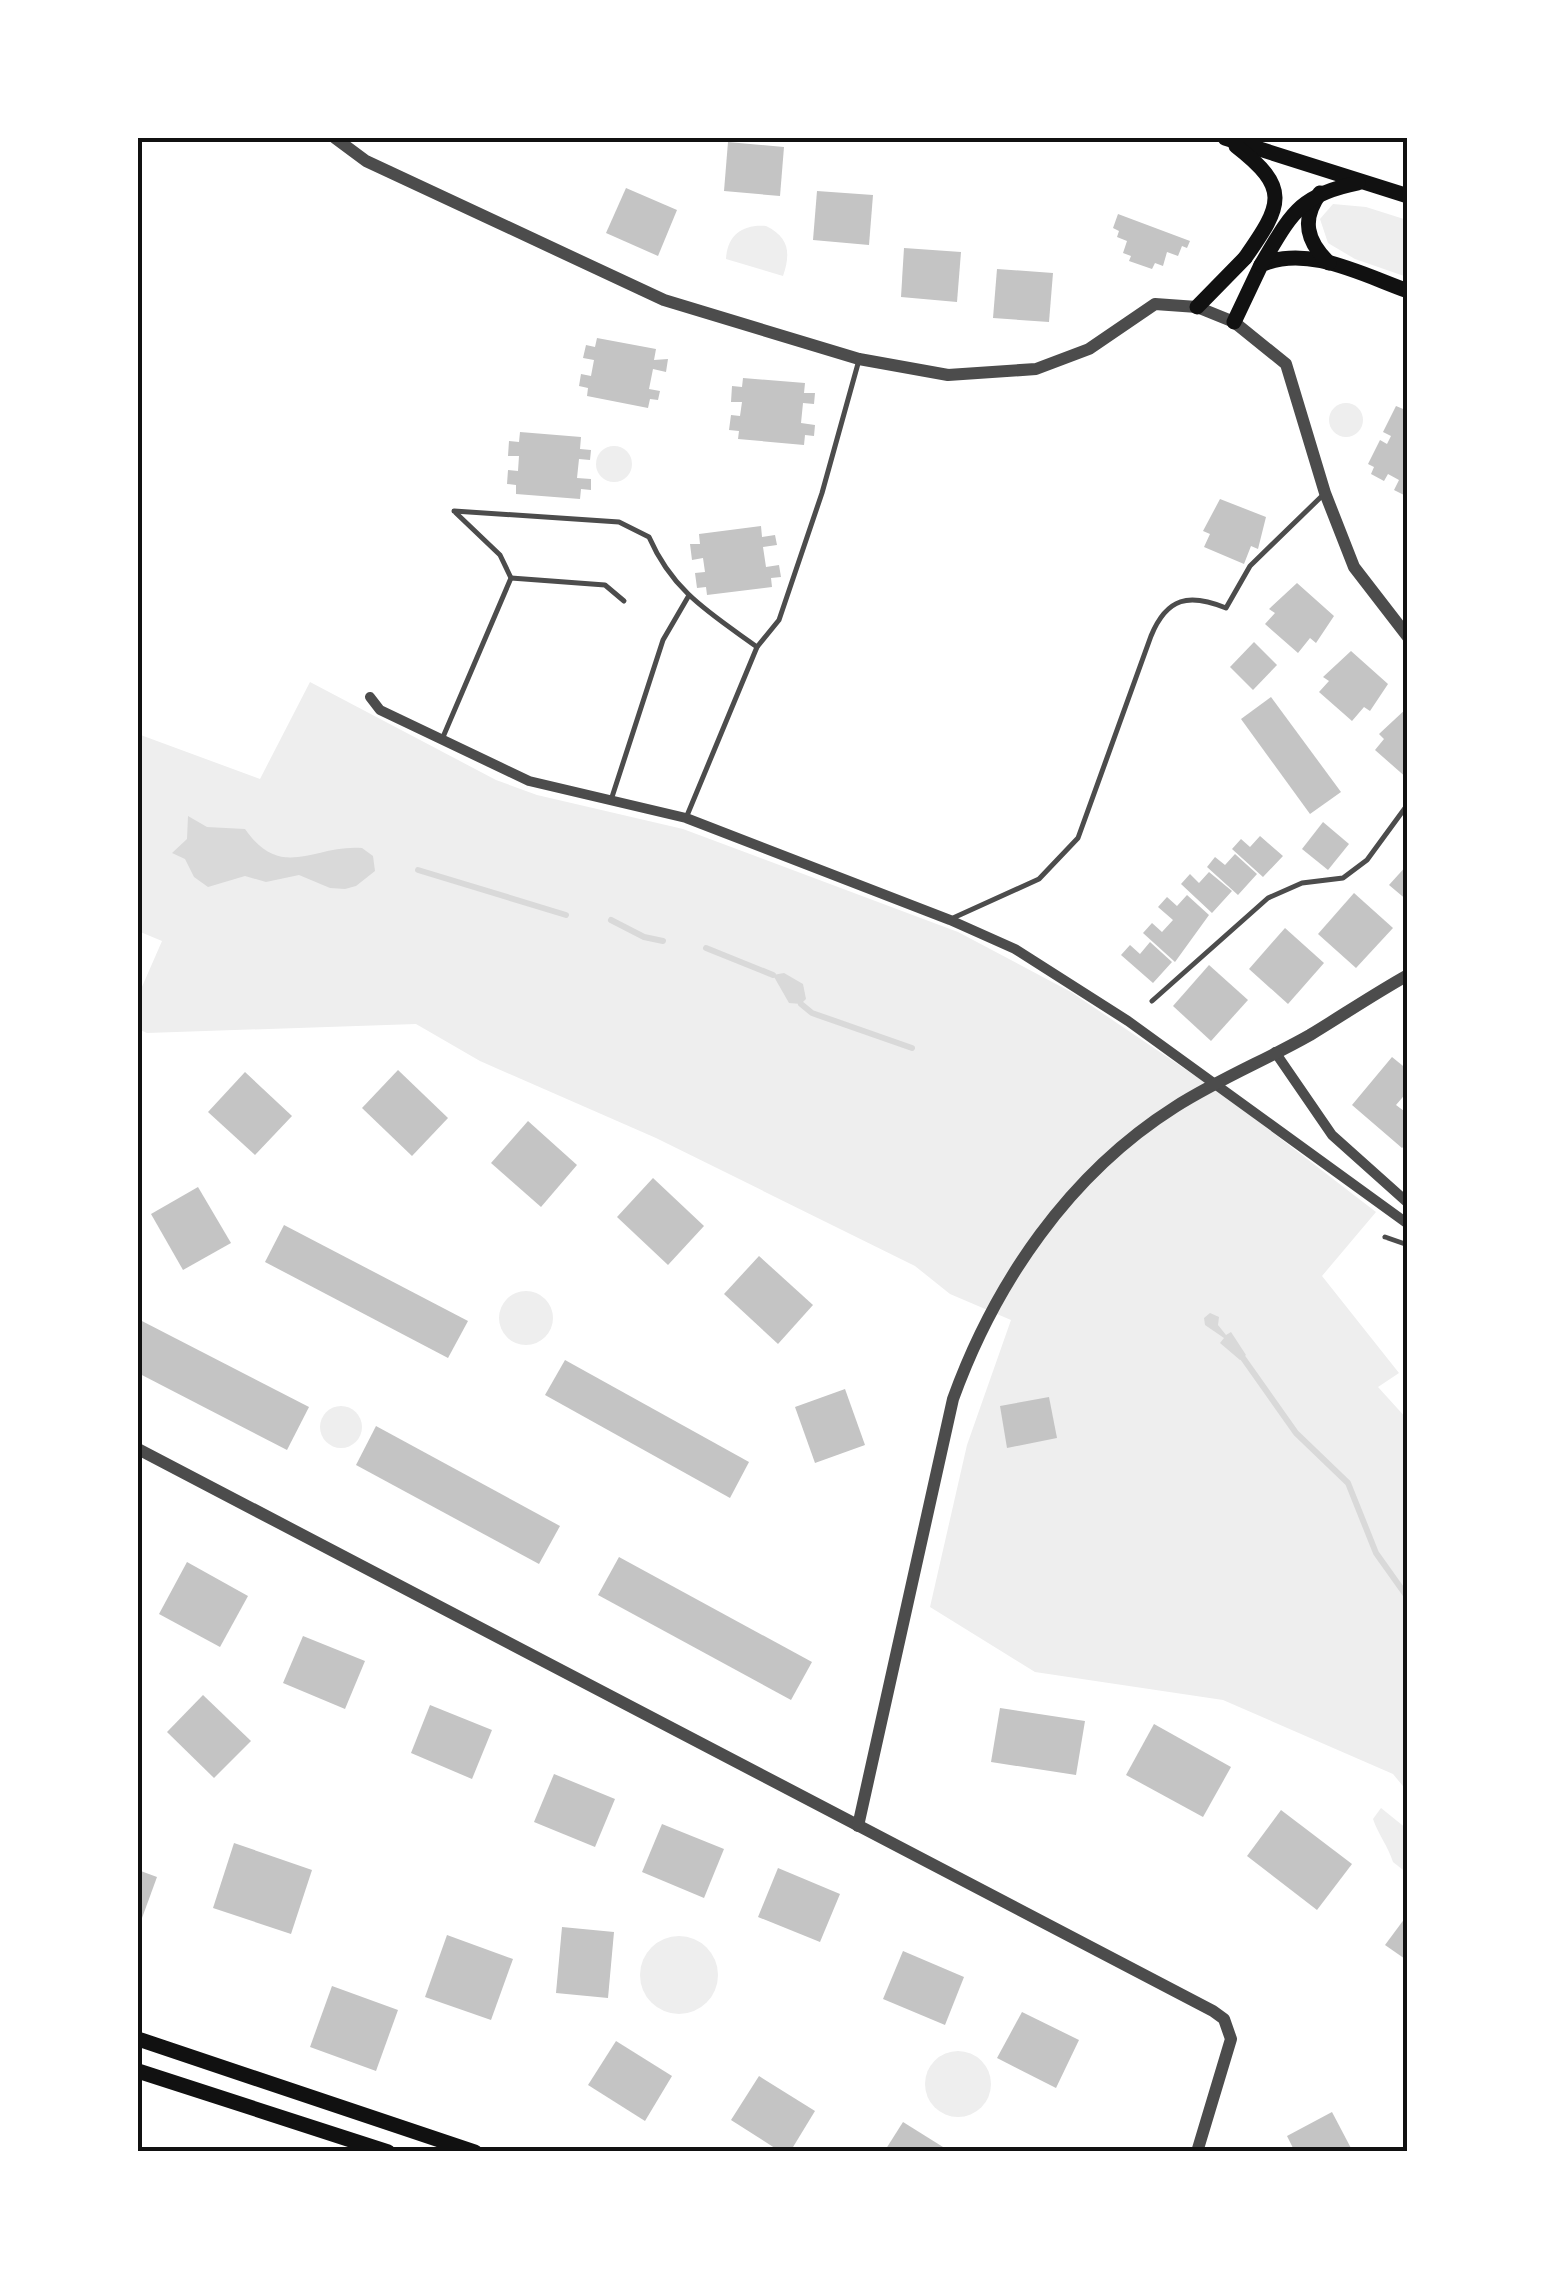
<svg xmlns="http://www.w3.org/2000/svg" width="1545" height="2289" font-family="Ubuntu,sans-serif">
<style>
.green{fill:#eee}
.water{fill:#d9d9d9}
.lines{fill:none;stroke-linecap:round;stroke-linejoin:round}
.stream{stroke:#d9d9d9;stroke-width:6}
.building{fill:#c4c4c4}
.service{stroke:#4c4c4c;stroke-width:5}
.minor{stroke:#4c4c4c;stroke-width:10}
.tertiary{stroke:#4c4c4c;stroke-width:12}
.secondary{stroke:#111;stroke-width:15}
.primary{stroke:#111;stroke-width:15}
.neatline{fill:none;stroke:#111;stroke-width:4}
</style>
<rect width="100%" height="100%" fill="#fff"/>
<g class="green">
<path d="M 1333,204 L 1366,207 L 1407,220 L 1407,277 L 1355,259 L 1328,243 L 1320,219 Z"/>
<path d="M 766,226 C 789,237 791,253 783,276 L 726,259 C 727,235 743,224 766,226 Z"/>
<circle cx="1346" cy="420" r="17"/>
<circle cx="614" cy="464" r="18"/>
<path d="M 310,682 L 496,780 L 537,795 L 683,829 L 958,932 L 1071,992 L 1225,1096 L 1376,1212 L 1322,1276 L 1399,1373 L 1378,1387 L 1407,1419 L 1407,1791 L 1393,1774 L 1223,1700 L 1035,1672 L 930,1607 L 967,1445 L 1011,1320 L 950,1294 L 915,1266 L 656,1138 L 480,1061 L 416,1024 L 147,1033 L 138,1029 L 138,996 L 162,941 L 138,931 L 138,734 L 260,779 Z"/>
<circle cx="526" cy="1318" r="27"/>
<circle cx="341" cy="1427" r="21"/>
<path d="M 1381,1808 L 1407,1829 L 1407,1873 L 1393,1862 C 1388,1846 1378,1834 1373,1819 Z"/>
<circle cx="679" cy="1975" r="39"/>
<circle cx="958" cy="2084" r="33"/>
</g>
<g class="water">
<path d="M 188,816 L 207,827 L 245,829 C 282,882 314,844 362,848 L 373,856 L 375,871 L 356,886 L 345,889 L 330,888 L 299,875 L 266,882 L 245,876 L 208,887 L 194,877 L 185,859 L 172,853 L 187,839 Z"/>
<path d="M 784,973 L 803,984 L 806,999 L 801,1004 L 789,1003 L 773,975 Z"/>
<path d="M 1210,1313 L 1219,1317 L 1218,1325 L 1226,1335 L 1231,1332 L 1246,1355 L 1240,1360 L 1220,1343 L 1224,1338 L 1205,1325 L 1204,1318 Z"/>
</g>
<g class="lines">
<g class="stream">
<path d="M 418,870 L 566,915"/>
<path d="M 611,920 L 644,937 L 663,941"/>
<path d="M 706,948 L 773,975"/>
<path d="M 801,1004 L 812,1013 L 912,1048"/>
<path d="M 1243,1358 L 1296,1433 L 1348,1483 L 1376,1553 L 1408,1598"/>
</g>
</g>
<g class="building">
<path d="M 728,142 L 784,147 L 780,196 L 724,191 Z"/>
<path d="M 626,188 L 677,210 L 658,256 L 606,233 Z"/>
<path d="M 817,191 L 873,195 L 869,245 L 813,240 Z"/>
<path d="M 1118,214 L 1190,241 L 1187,248 L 1182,246 L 1178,256 L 1167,252 L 1163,266 L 1155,263 L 1152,269 L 1129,261 L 1131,256 L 1123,253 L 1127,241 L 1117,237 L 1119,231 L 1113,228 Z"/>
<path d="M 904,248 L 961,252 L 957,302 L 901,297 Z"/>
<path d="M 997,269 L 1053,273 L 1049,322 L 993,318 Z"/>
<path d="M 597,338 L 656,349 L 654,360 L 668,359 L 666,372 L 653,369 L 649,389 L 660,391 L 658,400 L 650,399 L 648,408 L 587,396 L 588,388 L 579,386 L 581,374 L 591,376 L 594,360 L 583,358 L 586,345 L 595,347 Z"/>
<path d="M 743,378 L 805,383 L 804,393 L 815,393 L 814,404 L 803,403 L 801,423 L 815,425 L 814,436 L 805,435 L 804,445 L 738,439 L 739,431 L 729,430 L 731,415 L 740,416 L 742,402 L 731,402 L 732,386 L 742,387 Z"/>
<path d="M 1396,406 L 1408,411 L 1408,497 L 1394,490 L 1399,480 L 1388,474 L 1384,481 L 1371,474 L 1374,467 L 1368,464 L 1380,440 L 1387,444 L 1391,436 L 1383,432 Z"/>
<path d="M 520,432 L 581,437 L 580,449 L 591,450 L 590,460 L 579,459 L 577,478 L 591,479 L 591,490 L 581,489 L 580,499 L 516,494 L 516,485 L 507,484 L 508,470 L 518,471 L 519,456 L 508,456 L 509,441 L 519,442 Z"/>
<path d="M 1220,499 L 1266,517 L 1258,549 L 1251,546 L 1244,564 L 1204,547 L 1210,534 L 1203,531 Z"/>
<path d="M 761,526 L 762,537 L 775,535 L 777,545 L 763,547 L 766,567 L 779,565 L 781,577 L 771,578 L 772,587 L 707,595 L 706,587 L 697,588 L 695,573 L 705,572 L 703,558 L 692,560 L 690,544 L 700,544 L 699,534 Z"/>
<path d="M 1297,583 L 1334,616 L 1316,643 L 1310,638 L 1298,653 L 1265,624 L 1275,613 L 1269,609 Z"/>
<path d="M 1254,642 L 1277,665 L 1253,690 L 1230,667 Z"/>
<path d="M 1351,651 L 1388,684 L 1370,711 L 1364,707 L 1352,721 L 1319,692 L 1329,681 L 1323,677 Z"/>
<path d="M 1271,697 L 1341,792 L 1310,814 L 1241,719 Z"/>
<path d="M 1408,707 L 1408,779 L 1375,750 L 1384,739 L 1379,734 Z"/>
<path d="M 1323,822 L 1349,844 L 1328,870 L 1302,849 Z"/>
<path d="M 1260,836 L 1283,856 L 1263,877 L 1232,849 L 1241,839 L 1250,847 Z"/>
<path d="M 1235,854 L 1257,874 L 1238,895 L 1207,867 L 1215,857 L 1225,865 Z"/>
<path d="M 1408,864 L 1408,901 L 1389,885 Z"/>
<path d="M 1209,872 L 1232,891 L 1212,913 L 1181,884 L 1190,874 L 1199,883 Z"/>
<path d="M 1354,893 L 1393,928 L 1356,968 L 1318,934 Z"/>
<path d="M 1187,895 L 1209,915 L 1175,962 L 1143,933 L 1152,923 L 1162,932 L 1173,920 L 1158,907 L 1167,897 L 1177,906 Z"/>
<path d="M 1285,928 L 1324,963 L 1288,1004 L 1249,969 Z"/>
<path d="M 1150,942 L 1172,962 L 1153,983 L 1121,955 L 1130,945 L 1140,954 Z"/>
<path d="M 1209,965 L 1248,1000 L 1211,1041 L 1173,1006 Z"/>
<path d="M 1392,1057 L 1408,1070 L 1408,1091 L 1396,1105 L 1408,1114 L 1408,1142 L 1402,1148 L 1352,1105 Z"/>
<path d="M 398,1070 L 448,1118 L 412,1156 L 362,1108 Z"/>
<path d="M 245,1072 L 292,1116 L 255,1155 L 208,1112 Z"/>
<path d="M 528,1121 L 577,1165 L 541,1207 L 491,1163 Z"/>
<path d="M 653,1178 L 704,1226 L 668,1265 L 617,1217 Z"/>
<path d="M 198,1187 L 231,1243 L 183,1270 L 151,1214 Z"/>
<path d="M 284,1225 L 468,1321 L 448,1358 L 265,1262 Z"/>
<path d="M 759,1256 L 813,1305 L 778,1344 L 724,1294 Z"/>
<path d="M 138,1319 L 309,1407 L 287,1450 L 138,1373 Z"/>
<path d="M 565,1360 L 749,1462 L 730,1498 L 545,1395 Z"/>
<path d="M 845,1389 L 865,1445 L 815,1463 L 795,1407 Z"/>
<path d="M 1049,1397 L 1057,1438 L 1007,1448 L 1000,1406 Z"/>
<path d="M 376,1426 L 560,1526 L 539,1564 L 356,1465 Z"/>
<path d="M 619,1557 L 812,1662 L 791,1700 L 598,1595 Z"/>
<path d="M 187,1562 L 248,1596 L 220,1647 L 159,1614 Z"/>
<path d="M 303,1636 L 365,1661 L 345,1709 L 283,1683 Z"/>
<path d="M 203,1695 L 251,1741 L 214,1778 L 167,1732 Z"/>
<path d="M 430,1705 L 492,1730 L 472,1779 L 411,1753 Z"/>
<path d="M 1000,1708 L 1085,1721 L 1076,1775 L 991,1762 Z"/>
<path d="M 1154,1724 L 1231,1767 L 1203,1817 L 1126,1775 Z"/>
<path d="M 554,1774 L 615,1799 L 595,1847 L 534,1822 Z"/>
<path d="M 1281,1810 L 1352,1864 L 1317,1910 L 1247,1856 Z"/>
<path d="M 662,1824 L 724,1849 L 704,1898 L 642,1872 Z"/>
<path d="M 234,1843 L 312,1870 L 291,1934 L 213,1908 Z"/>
<path d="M 778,1868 L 840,1894 L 820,1942 L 758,1917 Z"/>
<path d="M 138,1870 L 157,1877 L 138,1929 Z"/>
<path d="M 1408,1914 L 1408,1961 L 1385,1945 Z"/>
<path d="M 562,1927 L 614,1932 L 608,1998 L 556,1993 Z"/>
<path d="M 447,1935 L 513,1959 L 491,2020 L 425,1997 Z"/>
<path d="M 903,1951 L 964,1977 L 945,2025 L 883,1999 Z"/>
<path d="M 332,1986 L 398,2010 L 376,2071 L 310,2047 Z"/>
<path d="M 1022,2012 L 1079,2040 L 1056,2088 L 997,2058 Z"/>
<path d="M 616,2041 L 672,2076 L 645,2121 L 588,2085 Z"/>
<path d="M 759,2076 L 815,2111 L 790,2152 L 781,2152 L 731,2120 Z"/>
<path d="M 1332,2112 L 1353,2152 L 1295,2152 L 1287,2136 Z"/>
<path d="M 903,2122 L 951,2152 L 884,2152 Z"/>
</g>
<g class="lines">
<g class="service">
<path d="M 454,511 L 619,522 L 649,537 C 673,592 710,613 757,647"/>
<path d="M 511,578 L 605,585 L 624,601"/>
<path d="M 443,737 L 511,578 L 500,555 L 456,513"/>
<path d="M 612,797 L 663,640 L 688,597"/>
<path d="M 686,818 L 757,647 L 779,620 L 822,493 L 859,360"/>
<path d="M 953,918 L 1039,879 L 1078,838 L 1151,636 C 1167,597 1189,593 1226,608 L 1250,566 L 1324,494"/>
<path d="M 1152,1001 L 1268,898 L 1302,883 L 1343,878 L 1367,860 L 1408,804"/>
<path d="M 1385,1237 L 1408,1245"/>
</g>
<g class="minor">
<path d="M 370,697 L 380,710 L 529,781 L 686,818 L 950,920 L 1015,949 L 1128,1021 L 1408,1224"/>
<path d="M 1275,1052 L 1332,1135 L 1408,1203"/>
</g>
<g class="tertiary">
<path d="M 335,138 L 366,161 L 664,300 L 859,359 L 948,375 L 1036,369 L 1089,349 L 1155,304 L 1197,307 L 1234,322 L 1286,364 L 1325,493 L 1354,567 L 1408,637"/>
<path d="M 138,1449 L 1213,2011 L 1224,2019 L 1231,2039 L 1197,2152"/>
<path d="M 858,1826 L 953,1399 C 995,1283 1069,1174 1175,1107 C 1219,1079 1266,1060 1310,1035 C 1343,1015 1374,994 1408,975"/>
</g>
<g class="secondary">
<path d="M 1197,307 L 1245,258"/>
<path d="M 1234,322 L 1261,265 C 1307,244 1363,275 1408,291"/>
</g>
<g class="primary">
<path d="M 1225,138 L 1408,196"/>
<path d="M 1236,146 C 1290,188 1283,204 1245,258"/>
<path d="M 1320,193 C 1301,219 1306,241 1329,263"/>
<path d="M 1261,265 C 1291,215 1298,195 1358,183"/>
<path d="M 138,2039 L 475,2152"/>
<path d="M 138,2071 L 388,2152"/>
</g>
</g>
<rect width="1545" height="2289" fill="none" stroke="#ffffff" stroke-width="280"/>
<rect x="140" y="140" width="1265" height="2009" class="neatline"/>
</svg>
